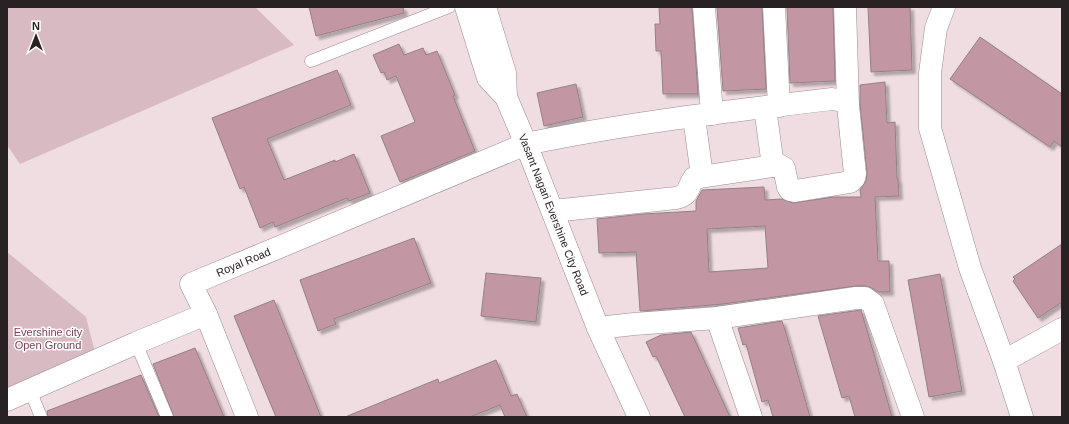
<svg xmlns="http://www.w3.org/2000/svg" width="1069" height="424" font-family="Arial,sans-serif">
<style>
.green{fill:#d8bac2}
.building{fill:#c297a3;stroke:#928186;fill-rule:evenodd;filter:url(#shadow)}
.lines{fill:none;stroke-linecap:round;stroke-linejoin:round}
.service-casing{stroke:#9c8a8f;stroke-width:13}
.minor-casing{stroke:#9c8a8f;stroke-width:23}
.tertiary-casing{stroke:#9c8a8f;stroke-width:23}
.service{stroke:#fff;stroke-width:12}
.minor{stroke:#fff;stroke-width:22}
.tertiary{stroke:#fff;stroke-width:22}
.labels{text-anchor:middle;stroke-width:3;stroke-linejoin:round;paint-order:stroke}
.street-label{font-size:11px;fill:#292224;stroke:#fff}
.park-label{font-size:11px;fill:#7c4155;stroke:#fff}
</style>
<defs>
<filter id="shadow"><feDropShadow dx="3.5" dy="3.5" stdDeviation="1" flood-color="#0004"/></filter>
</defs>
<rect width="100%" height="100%" fill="#f0dde2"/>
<g class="green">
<path d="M 7,7 L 255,7 L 294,45 L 20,164 L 7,145 Z"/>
<path d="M 7,252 L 86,317 L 97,360 L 7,400 Z"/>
</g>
<g class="building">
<path d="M 309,7 L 403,7 L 404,13 L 316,36 Z"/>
<path d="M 659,7 L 692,7 L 698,94 L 663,94 L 661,51 L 656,51 L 655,24 L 660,24 Z"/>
<path d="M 717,7 L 762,7 L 766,89 L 723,91 Z"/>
<path d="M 787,7 L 833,7 L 835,81 L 790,83 Z"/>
<path d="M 868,7 L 910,7 L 912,70 L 871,72 Z"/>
<path d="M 980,37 L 1062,94 L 1062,147 L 1054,141 L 1050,147 L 950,79 Z"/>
<path d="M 399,44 L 404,55 L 423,48 L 426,55 L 437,51 L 455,95 L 453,96 L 475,151 L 400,182 L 381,136 L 415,122 L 396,76 L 387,80 L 384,72 L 381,73 L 373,55 Z"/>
<path d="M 337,70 L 351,105 L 267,139 L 284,180 L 335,160 L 335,162 L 354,154 L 370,193 L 349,201 L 347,198 L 275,227 L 273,222 L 260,228 L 244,187 L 240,189 L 212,118 Z"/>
<path d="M 885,82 L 887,123 L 895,122 L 897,179 L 898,179 L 899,196 L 875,197 L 878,261 L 889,261 L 890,292 L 878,292 L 872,288 L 865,286 L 856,286 L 723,304 L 640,311 L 636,252 L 599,253 L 597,219 L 643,214 L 696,211 L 696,201 L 702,190 L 764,187 L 765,200 L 782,199 L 793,203 L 833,197 L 861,197 L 860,190 L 866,181 L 867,173 L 860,104 L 860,85 ZM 765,226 L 768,268 L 709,272 L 707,229 Z"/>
<path d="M 576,84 L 583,117 L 544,126 L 537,93 Z"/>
<path d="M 414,238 L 431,283 L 334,319 L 336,324 L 318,331 L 300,280 Z"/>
<path d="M 1062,244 L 1062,302 L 1038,318 L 1013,281 L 1015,279 L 1013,277 Z"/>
<path d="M 486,273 L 541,278 L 536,322 L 481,316 Z"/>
<path d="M 940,274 L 962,391 L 929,397 L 908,280 Z"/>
<path d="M 274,300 L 321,417 L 276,417 L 234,316 Z"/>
<path d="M 861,310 L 878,368 L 892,417 L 855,417 L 849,396 L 842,398 L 818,316 Z"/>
<path d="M 782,321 L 786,333 L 810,417 L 773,417 L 768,400 L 762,402 L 746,344 L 743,345 L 738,328 Z"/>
<path d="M 691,332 L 704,360 L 730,417 L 685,417 L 656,356 L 653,357 L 646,342 L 661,335 Z"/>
<path d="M 195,348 L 224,417 L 174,417 L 153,364 Z"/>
<path d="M 496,360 L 511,396 L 517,394 L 527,417 L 505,417 L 500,405 L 470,417 L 345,417 L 438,379 L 439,383 Z"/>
<path d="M 141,375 L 159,417 L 48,417 L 47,411 Z"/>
</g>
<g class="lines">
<defs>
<g id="service">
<path d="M 311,61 L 449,7"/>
<path d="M 136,343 L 167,417"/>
<path d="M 30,390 L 41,417"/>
</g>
<g id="minor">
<path d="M 704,7 L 712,114"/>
<path d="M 774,7 L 779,106"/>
<path d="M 845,7 L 848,105"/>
<path d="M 944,7 L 936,28 L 930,73 L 930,128 L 970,268 L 1004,361 L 1022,417"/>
<path d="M 765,108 L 773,166"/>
<path d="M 694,117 L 702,176"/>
<path d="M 206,314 L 247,417"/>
<path d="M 717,318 L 751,417"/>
<path d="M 598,328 L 634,324 L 717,318 L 856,298 L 865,298 L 873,304 L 913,417"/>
<path d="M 1004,361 L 1062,329"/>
<path id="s1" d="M 7,400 L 136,343 L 206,314 L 191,284 L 526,144 C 627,123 730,111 832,99 L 843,101 L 848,105 L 855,174 L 854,178 L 850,182 L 795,191 L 790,190 L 788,187 L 784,168 L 779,165 L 694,178 C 687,188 690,195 676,198 L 553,211"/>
</g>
<g id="tertiary">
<path d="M 466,7 L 488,78 L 506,97"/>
<path id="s2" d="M 485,7 L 505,73 L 506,97 L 526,144 L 598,328 L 639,417"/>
</g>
</defs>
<use href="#service" class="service-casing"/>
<use href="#minor" class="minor-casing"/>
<use href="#tertiary" class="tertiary-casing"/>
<use href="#service" class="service"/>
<use href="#minor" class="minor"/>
<use href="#tertiary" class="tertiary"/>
</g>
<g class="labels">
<g class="street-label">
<text dy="4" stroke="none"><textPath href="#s2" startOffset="220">Vasant Nagari Evershine City Road</textPath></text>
<text dy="4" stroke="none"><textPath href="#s1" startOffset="307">Royal Road</textPath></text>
</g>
<g class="park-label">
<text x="48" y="336">Evershine city<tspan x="48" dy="13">Open Ground</tspan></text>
</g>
</g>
<rect width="1069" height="424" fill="none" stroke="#292224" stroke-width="16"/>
<g transform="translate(36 36)" stroke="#ffffff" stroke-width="3" paint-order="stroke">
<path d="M0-3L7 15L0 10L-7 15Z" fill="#292224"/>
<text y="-6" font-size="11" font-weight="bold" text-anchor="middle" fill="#292224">N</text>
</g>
</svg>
